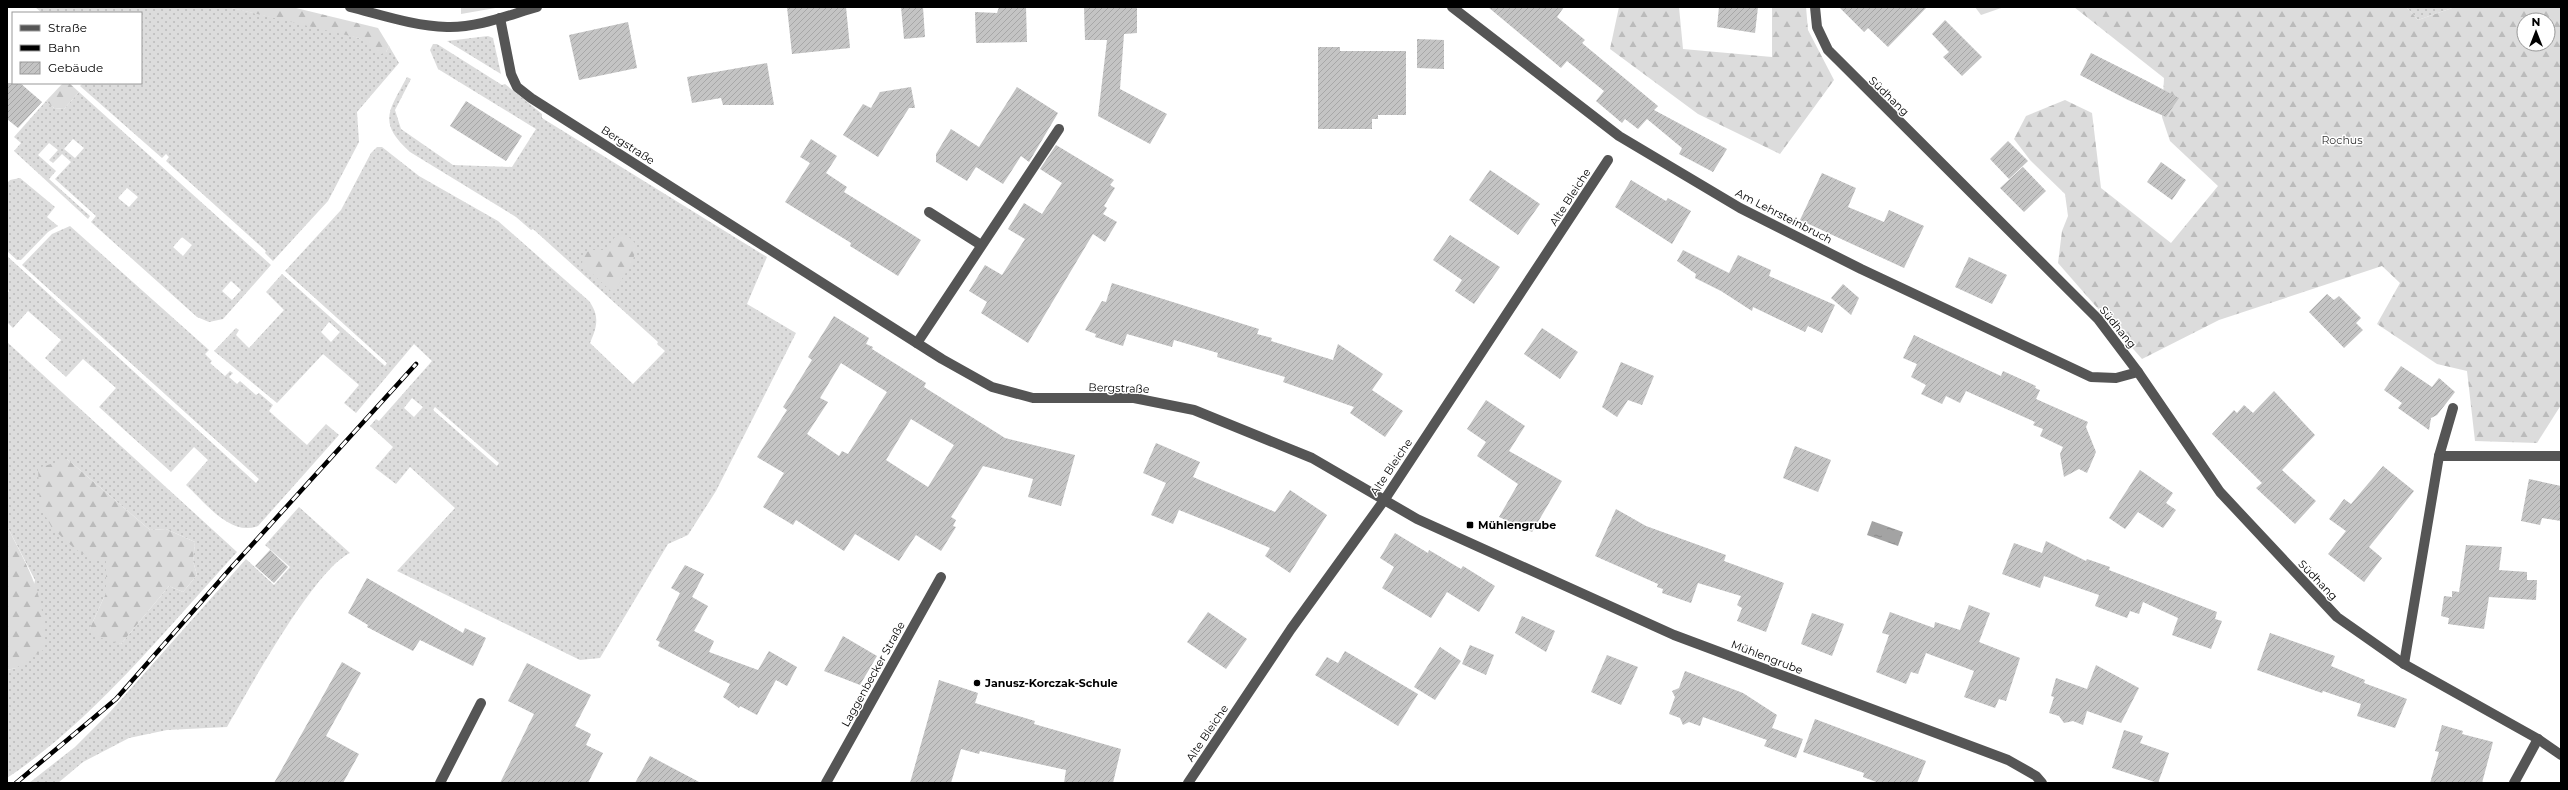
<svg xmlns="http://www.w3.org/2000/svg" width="2568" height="790" font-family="Montserrat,sans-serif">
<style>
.grass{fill:url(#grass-dots);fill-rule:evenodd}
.forest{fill:url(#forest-firs);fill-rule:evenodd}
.water{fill:url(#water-ripples)}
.building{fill:url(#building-hatch);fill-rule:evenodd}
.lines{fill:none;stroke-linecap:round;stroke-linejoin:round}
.minor{stroke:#555;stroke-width:10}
.rail-casing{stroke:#000;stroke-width:4.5}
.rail{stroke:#fff;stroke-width:3;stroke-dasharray:9;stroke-linecap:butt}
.poi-dot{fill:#000;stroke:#fff;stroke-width:1.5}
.labels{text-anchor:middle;stroke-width:3;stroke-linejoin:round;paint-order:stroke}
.street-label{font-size:11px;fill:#000;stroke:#fff}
.park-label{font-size:11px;fill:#333;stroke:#fff}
.poi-label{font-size:11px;font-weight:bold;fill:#000;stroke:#fff;text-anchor:start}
</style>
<defs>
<pattern id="grass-dots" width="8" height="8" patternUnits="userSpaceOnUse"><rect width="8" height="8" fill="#dcdcdc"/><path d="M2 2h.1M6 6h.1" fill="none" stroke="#bbb" stroke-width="1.8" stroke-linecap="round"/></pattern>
<pattern id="forest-firs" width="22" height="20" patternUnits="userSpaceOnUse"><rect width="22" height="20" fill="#dcdcdc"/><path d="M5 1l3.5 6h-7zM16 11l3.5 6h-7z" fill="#bbb"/></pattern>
<pattern id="water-ripples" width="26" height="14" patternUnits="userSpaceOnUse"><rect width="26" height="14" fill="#a3a3a3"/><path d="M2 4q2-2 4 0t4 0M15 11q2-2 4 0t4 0" fill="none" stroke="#8b8b8b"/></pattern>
<pattern id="building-hatch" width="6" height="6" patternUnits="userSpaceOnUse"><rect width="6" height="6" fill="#c4c4c4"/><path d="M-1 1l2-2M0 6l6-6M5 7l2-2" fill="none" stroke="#a7a7a7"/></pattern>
</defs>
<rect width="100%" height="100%" fill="#fff"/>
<g class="grass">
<path d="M 35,7 L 227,7 L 336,31 L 359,38 L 386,52 L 389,46 L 399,63 L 357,112 L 359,142 L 328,201 L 273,261 L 265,253 L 266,251 L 166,161 L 169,157 L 166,154 L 162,158 L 80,86 L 83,83 L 141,83 L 141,13 L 42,13 Z"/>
<path d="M 2406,7 L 2455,7 L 2418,20 Z"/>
<path d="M 488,36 L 493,38 L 501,74 L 447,41 Z"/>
<path d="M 433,44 L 437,44 L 502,85 L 505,84 L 542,114 L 542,118 L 767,257 L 747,304 L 796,333 L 716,491 L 688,535 L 668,544 L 600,658 L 580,660 L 397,571 L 455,508 L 410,467 L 396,484 L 375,468 L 393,447 L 370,426 L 376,419 L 379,421 L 432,361 L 414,344 L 356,413 L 344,403 L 359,385 L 323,354 L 277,403 L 214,351 L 236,328 L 239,330 L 236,335 L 249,348 L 284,310 L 266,292 L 282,274 L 385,366 L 387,363 L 285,271 L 341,210 L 371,153 L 377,147 L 382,147 L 419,176 L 498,221 L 589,301 C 600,316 597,327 590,343 L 633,384 L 665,351 L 657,344 L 658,342 L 533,229 L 531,230 L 516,217 L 410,152 C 377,122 389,111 407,77 L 411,79 L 395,110 L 401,129 L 453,165 L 512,167 L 536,129 L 438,69 L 430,50 ZM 329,322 L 340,332 L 331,342 L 321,332 ZM 412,398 L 423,407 L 414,417 L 404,408 ZM 435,407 L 499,463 L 497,466 L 433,410 Z"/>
<path d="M 79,92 L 271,265 L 223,319 L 209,322 L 197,317 L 91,222 L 96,216 L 55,179 L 71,162 L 62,154 L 53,163 L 49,160 L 58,150 L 49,143 L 38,155 L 56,171 L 49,179 L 90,216 L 88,219 L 14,151 L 21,143 L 14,137 L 46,101 L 54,108 L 64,109 ZM 73,139 L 84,148 L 75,158 L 64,149 ZM 127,188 L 138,197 L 129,207 L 118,198 ZM 182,237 L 192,245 L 183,256 L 173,247 ZM 231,281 L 241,290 L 232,300 L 222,291 Z"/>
<path d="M 20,178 L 55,207 L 47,217 L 58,226 L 48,232 L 21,260 L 17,260 L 7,251 L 7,183 L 10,180 Z"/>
<path d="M 70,226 L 209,350 L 205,354 L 212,361 L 210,363 L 225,376 L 230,371 L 233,373 L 229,377 L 237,384 L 240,381 L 256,395 L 259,393 L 273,405 L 269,411 L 307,445 L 326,424 L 339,435 L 258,526 C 230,537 205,502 186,485 L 208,460 L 194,447 L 171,472 L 99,407 L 116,388 L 83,359 L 66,377 L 45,358 L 61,340 L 28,311 L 13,328 L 7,322 L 7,294 L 9,291 L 7,288 L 7,256 L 256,483 L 259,479 L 22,265 L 52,234 Z"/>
<path d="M 7,342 L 237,552 C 166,629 94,720 7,778 L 7,670 L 16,668 L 35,580 L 7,526 ZM 67,459 L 150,530 L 166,529 L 195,542 L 193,561 L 197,575 L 183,592 L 169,586 L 121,644 L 90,628 L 106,593 L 106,559 Z"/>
<path d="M 299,507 L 350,553 C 313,571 250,688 227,727 L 167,730 L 129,738 L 83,762 L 58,783 L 29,783 L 75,747 L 110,712 L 246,559 L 274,585 L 290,567 L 265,545 Z"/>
</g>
<g class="forest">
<path d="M 227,7 L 292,7 L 378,28 L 389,46 L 386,52 L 379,55 L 374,48 L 359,38 Z"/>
<path d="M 461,7 L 501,7 L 461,14 Z"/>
<path d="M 1619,7 L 1679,7 L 1683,49 L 1772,57 L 1772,7 L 1806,7 L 1808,30 L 1834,80 L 1780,154 L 1698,114 L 1610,49 Z"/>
<path d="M 1975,7 L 2004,7 L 1981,15 Z"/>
<path d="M 2074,7 L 2406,7 L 2418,20 L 2455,7 L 2561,7 L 2561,405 L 2537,443 L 2475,441 L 2467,371 L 2437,364 L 2377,324 L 2400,283 L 2382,266 L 2219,320 L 2142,359 L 2058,263 L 2062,231 L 2068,216 L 2065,194 L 2030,160 L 2014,139 L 2026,116 L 2065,100 L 2092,113 L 2101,188 L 2171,243 L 2218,186 L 2170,141 L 2162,117 L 2164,78 ZM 2524,20 L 2548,20 L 2548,44 L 2524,44 Z"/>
<path d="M 63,83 L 69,83 L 79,92 L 64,109 L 54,108 L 46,101 Z"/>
<path d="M 616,236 C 627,235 631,237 637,246 L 632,263 L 613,293 L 582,264 L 583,254 L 591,250 L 605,250 Z"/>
<path d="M 67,459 L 150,530 L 166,529 L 195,542 L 193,561 L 197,575 L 183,592 L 169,586 L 121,644 L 98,637 L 90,628 L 106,593 L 106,559 L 94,560 L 75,549 L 52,528 L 40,506 L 38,468 Z"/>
<path d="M 7,526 C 28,568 49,601 43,650 L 16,668 L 7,670 Z"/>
</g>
<path class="water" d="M 1872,521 L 1903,532 L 1898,546 L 1867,535 Z"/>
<g class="building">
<path d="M 787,7 L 846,7 L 850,48 L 792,54 Z"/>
<path d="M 901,7 L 923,7 L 925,37 L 904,39 Z"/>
<path d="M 999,7 L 1026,7 L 1027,42 L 976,43 L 975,12 L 997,13 Z"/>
<path d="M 1084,7 L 1137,7 L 1137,33 L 1124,34 L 1120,89 L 1167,114 L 1150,144 L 1098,116 L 1107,40 L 1085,40 Z"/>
<path d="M 1488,7 L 1564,7 L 1557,17 L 1585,40 L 1582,43 L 1658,106 L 1654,110 L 1727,149 L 1713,172 L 1679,154 L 1682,148 L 1647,119 L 1638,129 L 1625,119 L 1622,123 L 1596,101 L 1604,91 L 1567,61 L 1561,68 Z"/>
<path d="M 1719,7 L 1758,7 L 1755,33 L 1717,27 Z"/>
<path d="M 1839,7 L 1927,7 L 1888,47 L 1868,28 L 1864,32 Z"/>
<path d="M 1945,20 L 1982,57 L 1962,76 L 1943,57 L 1949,52 L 1932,34 Z"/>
<path d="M 628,22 L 637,68 L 579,80 L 569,35 Z"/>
<path d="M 1417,39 L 1444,40 L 1444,69 L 1417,68 Z"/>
<path d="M 1318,47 L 1340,47 L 1340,51 L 1406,51 L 1406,115 L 1378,115 L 1378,119 L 1372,119 L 1372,129 L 1318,129 Z"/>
<path d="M 2091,53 L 2147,81 L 2179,98 L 2166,117 L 2128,100 L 2080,75 Z"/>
<path d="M 767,63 L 774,105 L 723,105 L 721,98 L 692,103 L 687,77 Z"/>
<path d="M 7,83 L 20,83 L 42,102 L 18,128 L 7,119 Z"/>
<path d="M 911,87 L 915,108 L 909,108 L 878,157 L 843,135 L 863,104 L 871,108 L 880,92 Z"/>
<path d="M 1017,87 L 1058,113 L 1029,162 L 1021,156 L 1003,184 L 976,167 L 967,181 L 936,162 L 936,154 L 951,129 L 979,147 Z"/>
<path d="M 466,101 L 522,136 L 506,161 L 450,126 Z"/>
<path d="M 811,139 L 837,156 L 826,173 L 847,187 L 844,192 L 921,240 L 898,276 L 850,246 L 851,243 L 785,202 L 810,163 L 800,157 Z"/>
<path d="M 2008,141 L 2028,161 L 2009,179 L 1990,159 Z"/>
<path d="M 1056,145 L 1114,180 L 1110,185 L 1115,188 L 1104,206 L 1107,208 L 1103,214 L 1117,222 L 1105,242 L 1093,234 L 1028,343 L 981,313 L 987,302 L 969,291 L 985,265 L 1002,275 L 1025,239 L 1008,229 L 1024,203 L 1042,214 L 1062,183 L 1040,169 Z"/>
<path d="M 2161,162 L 2186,180 L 2172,200 L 2147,182 Z"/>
<path d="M 2023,167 L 2046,191 L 2024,212 L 2000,188 Z"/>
<path d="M 1490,170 L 1540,204 L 1518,235 L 1469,200 Z"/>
<path d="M 1822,173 L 1856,188 L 1848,207 L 1884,222 L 1889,210 L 1924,226 L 1904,268 L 1800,220 Z"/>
<path d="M 1631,180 L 1666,201 L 1668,198 L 1691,211 L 1672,244 L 1615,207 Z"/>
<path d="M 1450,235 L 1500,267 L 1474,304 L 1455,291 L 1462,280 L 1433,260 Z"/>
<path d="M 1683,250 L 1729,273 L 1738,255 L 1771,270 L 1769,276 L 1835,305 L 1822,333 L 1808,326 L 1805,332 L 1753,307 L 1752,311 L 1721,291 L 1695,278 L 1696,274 L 1677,261 Z"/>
<path d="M 1969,257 L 2007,275 L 1992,304 L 1955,287 Z"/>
<path d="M 1112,283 L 1259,329 L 1257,334 L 1272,338 L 1271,341 L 1333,360 L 1338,344 L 1383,374 L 1372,390 L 1403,411 L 1385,437 L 1350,413 L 1354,407 L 1283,382 L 1285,377 L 1217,357 L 1218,353 L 1174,340 L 1172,347 L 1127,334 L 1123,346 L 1095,337 L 1096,334 L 1085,330 L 1102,301 L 1106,302 Z"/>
<path d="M 1843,284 L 1859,298 L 1851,315 L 1831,298 Z"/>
<path d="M 2327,294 L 2334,300 L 2339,296 L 2361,318 L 2356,323 L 2363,330 L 2344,348 L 2309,312 Z"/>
<path d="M 834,316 L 869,338 L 866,344 L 873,347 L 872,349 L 926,383 L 924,387 L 1005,438 L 1075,455 L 1061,506 L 1028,497 L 1033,479 L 983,466 L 951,517 L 956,520 L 953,526 L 956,527 L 941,551 L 916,535 L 899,561 L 855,534 L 844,551 L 796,520 L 793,525 L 763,507 L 784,473 L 757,457 L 787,410 L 783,407 L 812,360 L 808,357 ZM 841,363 L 887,392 L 848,454 L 842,451 L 839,456 L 807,434 L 828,402 L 820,398 ZM 911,419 L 954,445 L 928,487 L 886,460 Z"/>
<path d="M 1542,328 L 1578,352 L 1560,379 L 1524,354 Z"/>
<path d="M 1914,335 L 2001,376 L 2003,371 L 2036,386 L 2035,388 L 2040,390 L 2036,399 L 2088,422 L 2086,427 L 2096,452 L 2087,473 L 2079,469 L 2064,477 L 2060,454 L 2063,447 L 2040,436 L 2043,429 L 2033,425 L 2035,422 L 1966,391 L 1960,403 L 1946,396 L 1942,404 L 1921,394 L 1926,385 L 1911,377 L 1917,364 L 1903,358 Z"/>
<path d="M 1621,362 L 1654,376 L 1642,405 L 1628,400 L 1617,417 L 1602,407 Z"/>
<path d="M 2401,366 L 2432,387 L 2439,378 L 2455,392 L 2437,415 L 2431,418 L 2429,430 L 2398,408 L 2402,403 L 2384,390 Z"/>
<path d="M 2274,391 L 2315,435 L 2282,470 L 2316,501 L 2295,524 L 2256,488 L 2262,483 L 2212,434 L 2234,410 L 2237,413 L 2244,405 L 2253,413 Z"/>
<path d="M 1486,400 L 1525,426 L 1509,451 L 1562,481 L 1532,532 L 1499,517 L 1518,484 L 1477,456 L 1486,442 L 1467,429 Z"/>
<path d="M 1156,443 L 1200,462 L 1193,477 L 1275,512 L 1290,490 L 1327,515 L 1290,573 L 1265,556 L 1270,548 L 1224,528 L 1179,510 L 1173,524 L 1151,515 L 1166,483 L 1143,473 Z"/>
<path d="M 1795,446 L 1831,460 L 1818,492 L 1783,478 Z"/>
<path d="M 2383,466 L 2414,491 L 2369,547 L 2382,558 L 2364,582 L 2328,554 L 2346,531 L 2329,519 L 2344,499 L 2351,504 Z"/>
<path d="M 2140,470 L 2173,493 L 2166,503 L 2176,510 L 2163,528 L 2138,512 L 2125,529 L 2109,518 Z"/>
<path d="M 2529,479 L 2561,486 L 2561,521 L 2542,518 L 2540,525 L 2521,521 Z"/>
<path d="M 1616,509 L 1646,526 L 1726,555 L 1724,561 L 1784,583 L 1766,632 L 1737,621 L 1742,608 L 1737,605 L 1741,596 L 1698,583 L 1691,603 L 1662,593 L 1663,589 L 1657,587 L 1658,584 L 1595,556 Z"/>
<path d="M 1395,533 L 1428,553 L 1429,550 L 1461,569 L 1463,566 L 1495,586 L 1479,612 L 1447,592 L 1431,618 L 1382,588 L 1394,567 L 1380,558 Z"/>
<path d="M 2046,541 L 2086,561 L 2087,559 L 2110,567 L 2109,570 L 2217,612 L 2215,619 L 2222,621 L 2211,649 L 2172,635 L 2178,618 L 2143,602 L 2139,614 L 2130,611 L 2127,618 L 2095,606 L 2099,595 L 2044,576 L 2040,588 L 2002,574 L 2014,543 L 2042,553 Z"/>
<path d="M 2466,545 L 2502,547 L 2499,570 L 2527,572 L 2527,580 L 2537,580 L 2536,600 L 2489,597 L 2484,629 L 2448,624 L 2449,618 L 2441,616 L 2444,596 L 2452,597 L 2452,591 L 2459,592 Z"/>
<path d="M 270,550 L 288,567 L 274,583 L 255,566 Z"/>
<path d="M 685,565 L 704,574 L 692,597 L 708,606 L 694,631 L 714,641 L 709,652 L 758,670 L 769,651 L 797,667 L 787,686 L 776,680 L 757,715 L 740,706 L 739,708 L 723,697 L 730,684 L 658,646 L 660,642 L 656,640 L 680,593 L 671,588 Z"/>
<path d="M 367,578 L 463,633 L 465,628 L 486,638 L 473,666 L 420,640 L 413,651 L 367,627 L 368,625 L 348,613 Z"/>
<path d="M 1969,605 L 1990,613 L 1979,642 L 2020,658 L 2006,701 L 1999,699 L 1995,708 L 1964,697 L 1974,671 L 1926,653 L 1918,674 L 1911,672 L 1906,684 L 1876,672 L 1889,635 L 1882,633 L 1890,612 L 1934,628 L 1935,622 L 1960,630 Z"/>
<path d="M 1208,612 L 1247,639 L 1226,669 L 1187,642 Z"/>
<path d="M 1812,613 L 1844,624 L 1832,656 L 1801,644 Z"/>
<path d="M 1522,616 L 1555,631 L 1546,652 L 1515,633 Z"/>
<path d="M 2270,633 L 2335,656 L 2331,666 L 2365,680 L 2364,683 L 2407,699 L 2395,728 L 2357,716 L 2361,704 L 2323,691 L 2322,693 L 2257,670 Z"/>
<path d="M 843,636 L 877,656 L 860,685 L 824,671 Z"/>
<path d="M 1470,645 L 1494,655 L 1486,675 L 1462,664 Z"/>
<path d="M 1440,647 L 1461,661 L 1435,700 L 1414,687 Z"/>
<path d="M 1345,651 L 1418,694 L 1398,726 L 1315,675 L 1327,657 L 1338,663 Z"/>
<path d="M 1607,655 L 1638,667 L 1621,705 L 1591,692 Z"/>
<path d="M 342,662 L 361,673 L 326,736 L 359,754 L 343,783 L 274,783 Z"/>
<path d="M 527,663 L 591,695 L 575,726 L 591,734 L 586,745 L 603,753 L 588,783 L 500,783 L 534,714 L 508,701 Z"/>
<path d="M 2096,665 L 2139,688 L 2121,723 L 2087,711 L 2083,725 L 2073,721 L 2064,723 L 2059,716 L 2049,713 L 2054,697 L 2051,696 L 2056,678 L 2087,689 Z"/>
<path d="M 1685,671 L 1743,693 L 1777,715 L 1772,728 L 1803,739 L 1796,758 L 1764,746 L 1767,740 L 1703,717 L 1700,726 L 1689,722 L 1683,725 L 1680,718 L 1669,714 L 1675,697 L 1672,691 L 1679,688 Z"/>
<path d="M 939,680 L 978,693 L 975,703 L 1035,721 L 1034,724 L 1121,749 L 1113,783 L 1064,783 L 1066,770 L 980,751 L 979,754 L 961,749 L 951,783 L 910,783 Z"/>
<path d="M 1815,719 L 1926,761 L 1917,783 L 1879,783 L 1863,777 L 1864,773 L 1803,752 Z"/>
<path d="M 2442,725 L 2463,731 L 2462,734 L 2493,742 L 2482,783 L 2430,783 L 2439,752 L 2435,751 Z"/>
<path d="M 2124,730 L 2143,736 L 2140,743 L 2169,753 L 2158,783 L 2112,768 Z"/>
<path d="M 650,756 L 701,783 L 635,783 Z"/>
</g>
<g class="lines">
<g class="minor">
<path d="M 350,7 C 382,15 414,26 447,27 C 477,28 509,15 537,7"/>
<path d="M 1452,7 L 1619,136 L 1740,208 L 1861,269 L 2091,377 L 2116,378 L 2138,372"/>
<path d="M 1815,7 L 1817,27 L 1828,50 L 2098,319 L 2138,372 L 2220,492 L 2337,617 L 2404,664 L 2538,739 L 2561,755"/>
<path d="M 500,18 L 511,74 L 517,87 L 531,98 L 942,359 L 992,387 L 1033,398 L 1134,398 L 1194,410 L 1312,458 L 1417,519 L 1674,635 L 2008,760 L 2036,776 L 2042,783"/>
<path d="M 929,212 L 981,245"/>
<path d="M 917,343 L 1059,129"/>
<path d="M 2439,456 L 2561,456"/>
<path d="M 2404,664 L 2439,456 L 2453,408"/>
<path d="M 440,783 L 481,703"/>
<path d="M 826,783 L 941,577"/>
<path d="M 1188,783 L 1291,629 L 1385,499 L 1608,160"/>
<path d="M 2514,783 L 2538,739"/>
</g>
<defs>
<path id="rail" d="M 16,783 L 116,699 L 230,569 L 416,364"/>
</defs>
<use href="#rail" class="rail-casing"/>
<use href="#rail" class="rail"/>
</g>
<g class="poi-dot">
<rect x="1466" y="521" width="8" height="8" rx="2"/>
<circle cx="977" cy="683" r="4"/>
</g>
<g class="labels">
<g class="street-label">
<text transform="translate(1889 96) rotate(44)" y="4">Südhang</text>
<text transform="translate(628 145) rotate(33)" y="4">Bergstraße</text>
<text transform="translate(1570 197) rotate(-57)" y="4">Alte Bleiche</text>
<text transform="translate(1784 216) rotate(27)" y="4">Am Lehrsteinbruch</text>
<text transform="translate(2118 327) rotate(51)" y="4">Südhang</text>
<text transform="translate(1119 388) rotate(2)" y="4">Bergstraße</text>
<text transform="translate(1391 467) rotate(-56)" y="4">Alte Bleiche</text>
<text transform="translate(2318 580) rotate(46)" y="4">Südhang</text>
<text transform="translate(1767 657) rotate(21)" y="4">Mühlengrube</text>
<text transform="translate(873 674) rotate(-61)" y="4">Laggenbecker Straße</text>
<text transform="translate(1207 733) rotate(-56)" y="4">Alte Bleiche</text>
</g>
<g class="park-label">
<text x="2342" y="144">Rochus</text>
</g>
<g class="poi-label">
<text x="1478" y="529">Mühlengrube</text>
<text x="985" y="687">Janusz-Korczak-Schule</text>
</g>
</g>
<rect width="2568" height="790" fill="none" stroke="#000000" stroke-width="16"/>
<rect x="12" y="12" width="130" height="72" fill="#ffffff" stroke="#999999"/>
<rect x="20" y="25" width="20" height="6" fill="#555555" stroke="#999999"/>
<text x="48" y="32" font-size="12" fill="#000000">Straße</text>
<rect x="20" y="45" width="20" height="6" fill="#000000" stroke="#999999"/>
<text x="48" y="52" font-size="12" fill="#000000">Bahn</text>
<rect x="20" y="62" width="20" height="12" fill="url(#building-hatch)" stroke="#999999"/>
<text x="48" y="72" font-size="12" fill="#000000">Gebäude</text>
<g transform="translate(2536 32)"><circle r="19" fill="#ffffff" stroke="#999999"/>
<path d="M0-3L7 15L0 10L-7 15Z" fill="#000000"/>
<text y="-6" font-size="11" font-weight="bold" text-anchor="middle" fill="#000000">N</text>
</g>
</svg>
